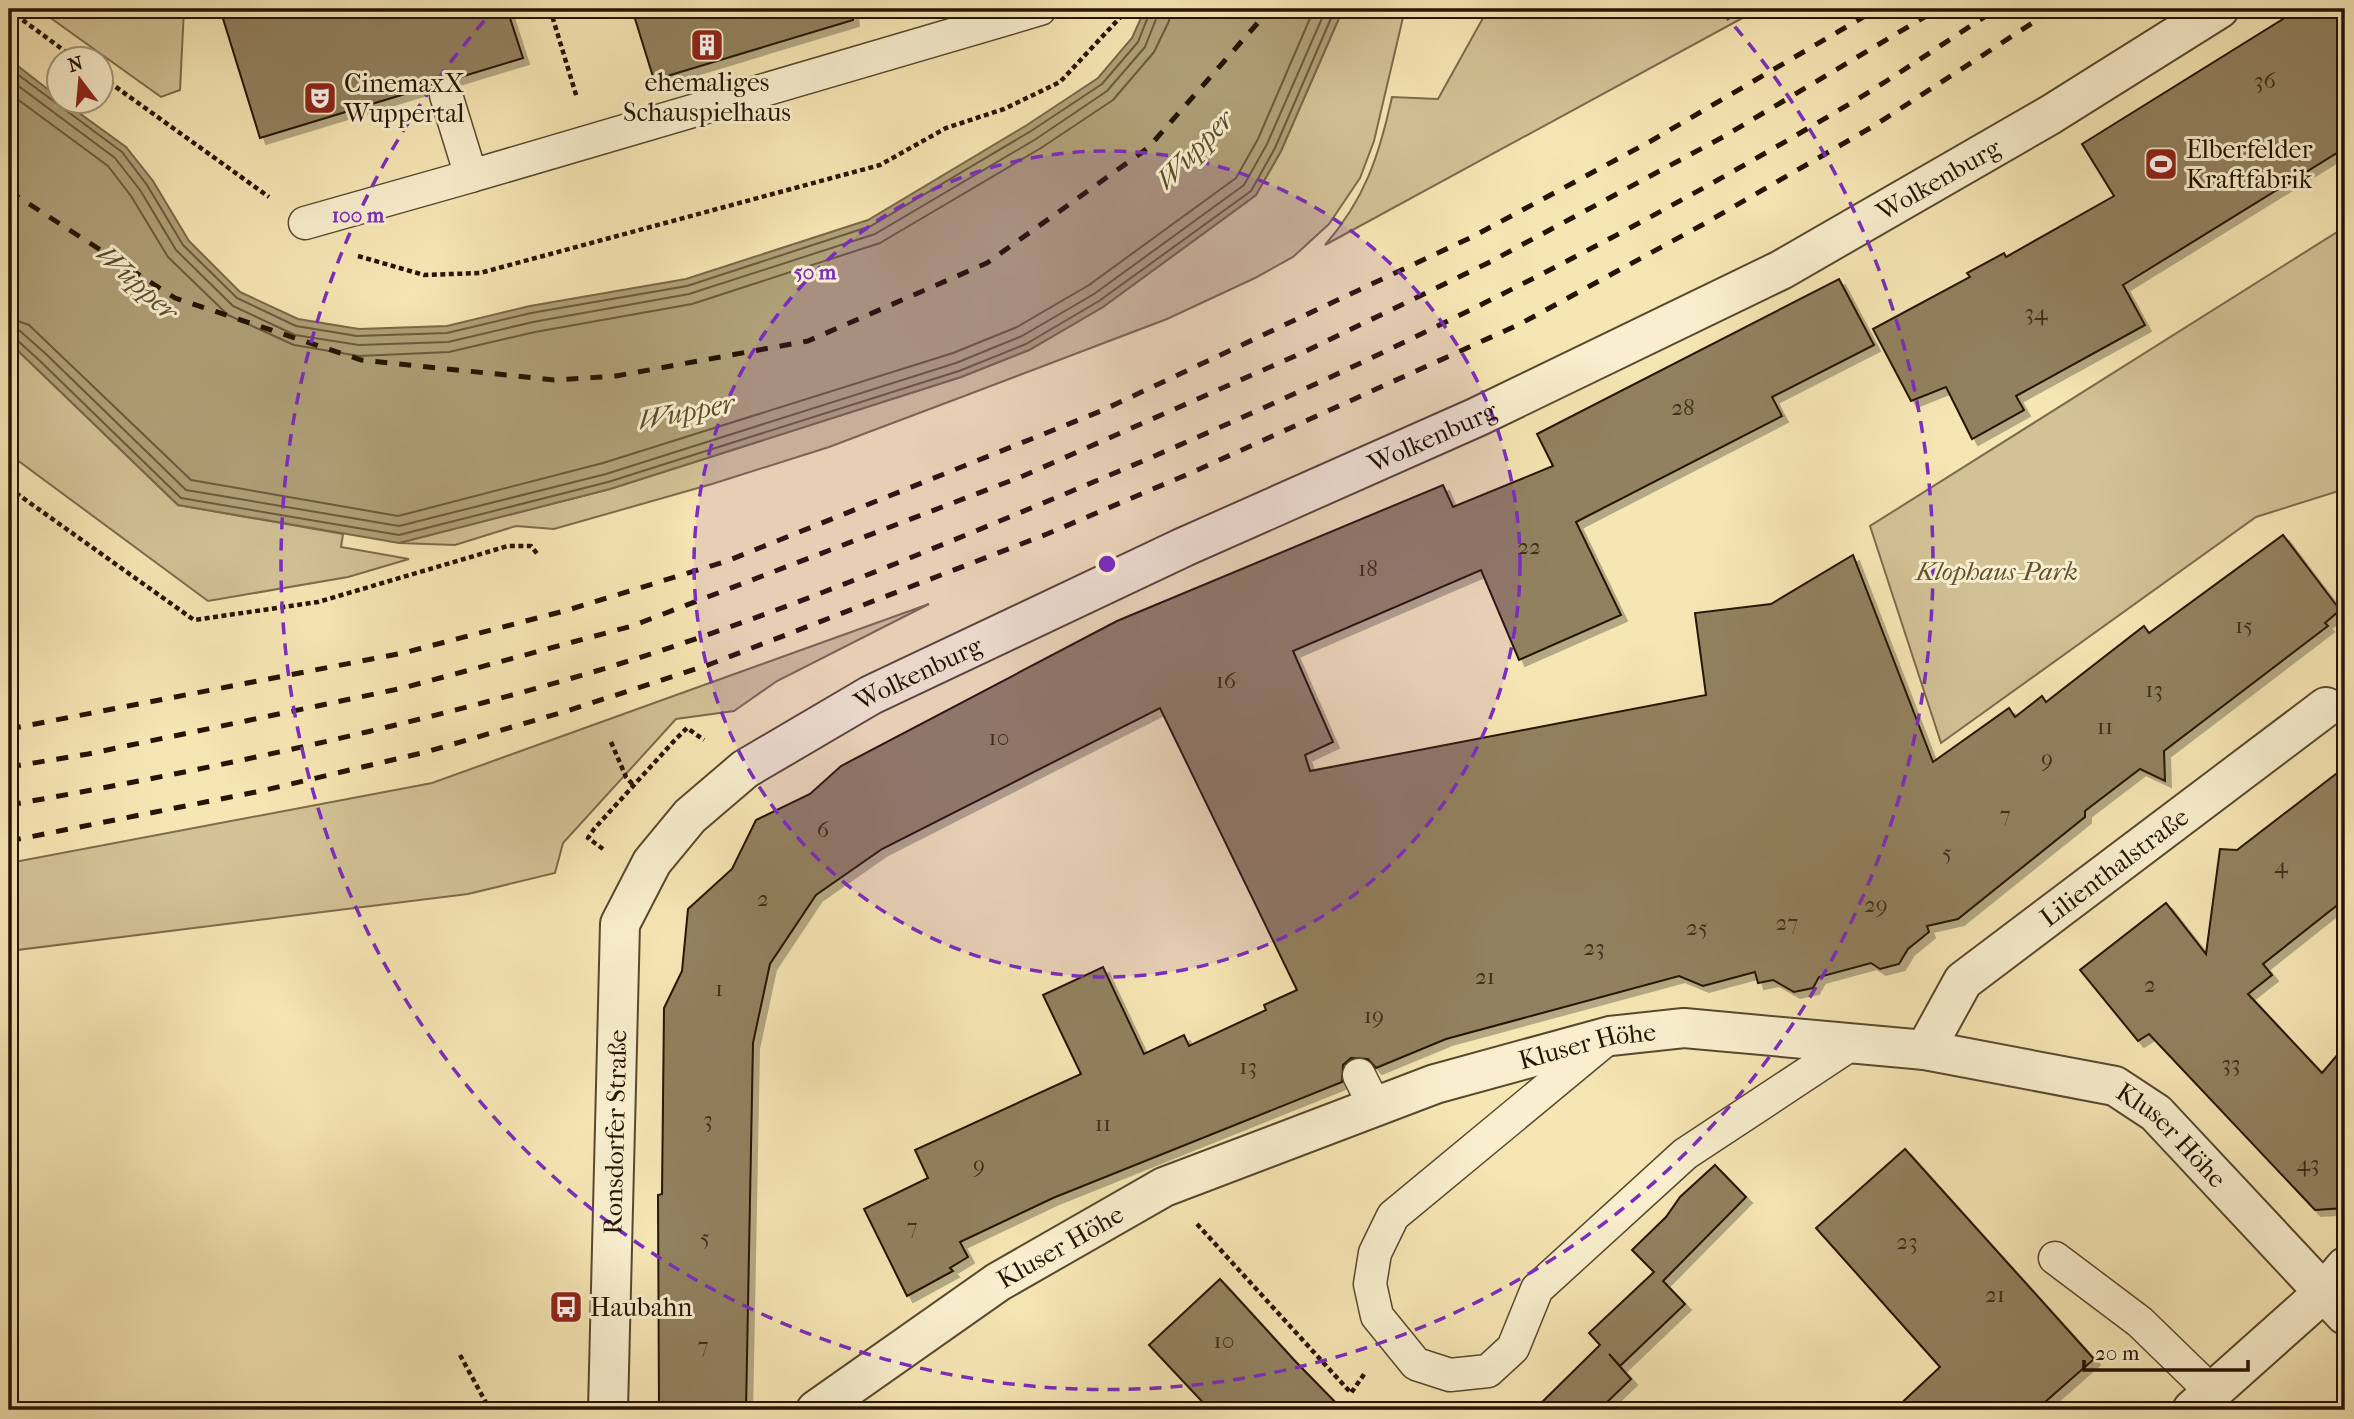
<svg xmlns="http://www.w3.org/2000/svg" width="2354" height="1419" font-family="'IM FELL French Canon',serif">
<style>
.green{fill:#d2c296;stroke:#7c6b4c;stroke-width:2}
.water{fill:#af9f77;stroke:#786748;stroke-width:2}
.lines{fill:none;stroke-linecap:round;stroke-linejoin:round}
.shore{stroke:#6a5a3c;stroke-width:2}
.building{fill:#92815e;stroke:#251401;stroke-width:2;filter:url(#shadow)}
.lane-casing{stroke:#59482e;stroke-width:35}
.street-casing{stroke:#59482e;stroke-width:42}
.path{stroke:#251401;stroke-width:4.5;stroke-dasharray:5 3.5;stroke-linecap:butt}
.lane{stroke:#f9efce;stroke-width:32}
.street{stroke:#f9efce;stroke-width:38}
.rail{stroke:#251401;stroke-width:5;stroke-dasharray:12 12;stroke-linecap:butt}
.ring{fill:none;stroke:#7b2cbf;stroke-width:3.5;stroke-dasharray:12 9}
.labels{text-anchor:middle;stroke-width:6;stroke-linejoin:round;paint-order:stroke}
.number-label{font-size:23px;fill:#402f18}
.poi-label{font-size:26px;fill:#251401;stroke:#f9efce;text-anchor:start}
.street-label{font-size:26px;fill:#251401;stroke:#f9efce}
.park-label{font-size:26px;font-style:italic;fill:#625135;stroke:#f9efce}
.water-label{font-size:28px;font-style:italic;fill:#5c4c30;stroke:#f9efce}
.centre{fill:#7b2cbf;stroke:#f9efce;stroke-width:3.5}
.ring-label{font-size:21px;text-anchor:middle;font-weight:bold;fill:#7b2cbf;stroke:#f9efce;stroke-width:6;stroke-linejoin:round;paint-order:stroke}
</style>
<defs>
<filter id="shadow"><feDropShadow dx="6" dy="6" stdDeviation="0" flood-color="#0004"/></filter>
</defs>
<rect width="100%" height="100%" fill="#f6e6b4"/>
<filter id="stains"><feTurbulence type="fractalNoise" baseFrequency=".00286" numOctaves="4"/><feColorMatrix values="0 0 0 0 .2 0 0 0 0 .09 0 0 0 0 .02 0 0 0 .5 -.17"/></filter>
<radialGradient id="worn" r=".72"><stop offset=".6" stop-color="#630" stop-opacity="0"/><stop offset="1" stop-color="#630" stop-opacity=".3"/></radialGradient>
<g class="green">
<path d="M 38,9 L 184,9 L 180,90 L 161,97 Z"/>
<path d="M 1343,9 L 1405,9 L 1374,141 L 1360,178 L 1329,224 L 1293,257 L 1255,278 L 1167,319 L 959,398 L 829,447 L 712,484 L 554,529 L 516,526 L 455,545 L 399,543 L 610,489 L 961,377 L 1029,350 L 1103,307 L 1256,195 L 1281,151 Z"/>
<path d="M 1488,9 L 1759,9 L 1325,245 C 1365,199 1379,156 1392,97 L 1438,99 Z"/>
<path d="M 2345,227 L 2345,489 L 2256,517 L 1941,743 L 1870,526 Z"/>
<path d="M 9,342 L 178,505 L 343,534 L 341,547 L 409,559 L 348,577 L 208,601 L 9,454 Z"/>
<path d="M 929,604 L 777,681 L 734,711 L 676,719 L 563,843 L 555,873 L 468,894 L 9,951 L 9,863 L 432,783 Z"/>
</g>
<path class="water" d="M 1145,9 L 1343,9 L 1281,151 L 1256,195 L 1103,307 L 1029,350 L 961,377 L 610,489 L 399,543 L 178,505 L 9,342 L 9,59 L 59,98 L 60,102 L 64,102 L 126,147 L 153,181 L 189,241 L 240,292 L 298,319 L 359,329 L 447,326 L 530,306 L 686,279 L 868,220 L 1027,125 L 1098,78 L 1132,38 Z"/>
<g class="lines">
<g class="shore">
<path d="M 9,68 L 122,152 L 147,185 L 183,245 L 237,298 L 296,326 L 357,336 L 447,333 L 531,313 L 687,286 L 871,226 L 1031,131 L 1102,84 L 1138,42 L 1151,9"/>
<path d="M 9,79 L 115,158 L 140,190 L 176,250 L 233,306 L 295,335 L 359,345 L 448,342 L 533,322 L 689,294 L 875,234 L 1036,139 L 1107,91 L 1145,47 L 1160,9"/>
<path d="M 9,93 L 108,166 L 131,196 L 168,257 L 228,315 L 294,345 L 359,356 L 449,352 L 535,332 L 692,304 L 880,243 L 1041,148 L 1113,100 L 1154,52 L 1169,21 L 1170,9"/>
<path d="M 9,318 L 29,325 L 191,480 L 398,516 L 603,463 L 953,353 L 1017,327 L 1089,285 L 1236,178 L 1258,139 L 1314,9"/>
<path d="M 9,328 L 20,331 L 46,354 L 186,490 L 399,526 L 606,474 L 956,363 L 1022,336 L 1094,294 L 1244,185 L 1267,144 L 1326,9"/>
<path d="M 9,337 L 16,339 L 40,361 L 181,498 L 399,535 L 608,482 L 959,371 L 1026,344 L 1099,301 L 1251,191 L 1275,148 L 1335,9"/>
</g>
</g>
<g class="building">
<path d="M 220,9 L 507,9 L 523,58 L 454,79 L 441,77 L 431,86 L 260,138 Z"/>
<path d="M 632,9 L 852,9 L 853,20 L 654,80 Z"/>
<path d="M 2299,9 L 2345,9 L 2345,148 L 2123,285 L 2145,325 L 2016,396 L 2024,410 L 1972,439 L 1946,387 L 1911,401 L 1873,329 L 1970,277 L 1967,273 L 2004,253 L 2006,257 L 2114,196 L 2082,144 Z"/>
<path d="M 1839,279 L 1874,345 L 1772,397 L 1782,416 L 1576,522 L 1621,615 L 1519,660 L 1481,570 L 1293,651 L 1333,742 L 1305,755 L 1310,771 L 1706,695 L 1695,613 L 1771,604 L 1853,555 L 1933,762 L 2009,708 L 2015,717 L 2042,696 L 2046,702 L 2144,626 L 2149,633 L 2283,535 L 2340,610 L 2325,623 L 2328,626 L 2164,751 L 2165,781 L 2140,769 L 2085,811 L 2085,817 L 1958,919 L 1927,926 L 1929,932 L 1908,949 L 1899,964 L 1880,969 L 1871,963 L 1819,977 L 1813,988 L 1794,992 L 1773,980 L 1758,983 L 1755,972 L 1703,986 L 1679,976 L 1446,1039 L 1376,1068 L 1368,1059 L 1351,1058 L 1343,1065 L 1342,1082 L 1053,1198 L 960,1242 L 968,1257 L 950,1268 L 953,1271 L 907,1296 L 864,1209 L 928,1178 L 915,1150 L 1081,1074 L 1043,995 L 1103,967 L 1144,1054 L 1184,1035 L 1189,1046 L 1266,1010 L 1264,1005 L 1297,990 L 1160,708 L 882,849 L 816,895 L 770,964 L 753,1043 L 746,1410 L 659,1410 L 658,1195 L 662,1194 L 664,1008 L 682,971 L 688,909 L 732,869 L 756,820 L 810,794 L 841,766 L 1117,621 L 1443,485 L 1453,507 L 1553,466 L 1537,434 Z"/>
<path d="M 2345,767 L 2345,899 L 2263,964 L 2272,975 L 2248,994 L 2322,1073 L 2345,1046 L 2345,1208 L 2315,1210 L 2149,1034 L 2138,1041 L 2080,970 L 2166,903 L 2206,954 L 2220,849 L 2237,850 Z"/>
<path d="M 1905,1149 L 2094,1359 L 2036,1410 L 1894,1410 L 1940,1367 L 1816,1228 Z"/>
<path d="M 1715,1165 L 1746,1197 L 1663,1281 L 1685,1304 L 1620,1366 L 1609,1354 L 1631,1379 L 1599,1410 L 1534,1410 L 1600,1345 L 1589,1333 L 1654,1272 L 1632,1250 L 1666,1217 L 1680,1197 Z"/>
<path d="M 1220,1279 L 1295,1361 L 1343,1410 L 1210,1410 L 1149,1345 Z"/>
</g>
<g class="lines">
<defs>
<g id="lane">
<path d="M 446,95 L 471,176 L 1040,9"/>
<path d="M 305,223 L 471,176"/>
<path d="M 1608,1038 L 1393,1216 L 1375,1253 L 1370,1284 L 1377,1316 L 1416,1364 L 1450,1375 L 1488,1371 L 1513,1348 L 1537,1289 L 1685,1154 L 1850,1045"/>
<path d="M 1359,1075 L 1375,1107"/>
<path d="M 2055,1258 L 2140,1322 L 2212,1392"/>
</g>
<g id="street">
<path id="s1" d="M 1925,1050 L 1963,981 L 2326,707"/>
<path id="s2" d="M 608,1410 L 620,924 L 652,862 L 690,816 L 745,769 L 871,695 L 1184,547 L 1477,417 L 1781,270 L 2050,115 L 2219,9"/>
<path id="s3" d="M 816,1410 L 998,1282 L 1164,1187 L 1435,1084 L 1610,1036 L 1684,1028 L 1925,1050 L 2115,1086 L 2156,1113 L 2345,1315"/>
<path d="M 2192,1410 L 2323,1293 L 2345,1267"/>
</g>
</defs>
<use href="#lane" class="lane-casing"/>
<use href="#street" class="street-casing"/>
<g class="path">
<path d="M 550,9 L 577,98"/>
<path d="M 9,10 L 77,60"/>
<path d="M 102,77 L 269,197"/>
<path d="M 358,256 L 424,275 L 480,273 L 880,165 L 946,128 L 1004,109 L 1060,82 L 1128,9"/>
<path d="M 9,488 L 194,620 L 318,602 L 508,546 L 531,546 L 539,556"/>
<path d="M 611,742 L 626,777 L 634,786"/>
<path d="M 603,849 L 588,838 L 594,829 L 674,741 L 687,728 L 704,740"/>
<path d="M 1197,1224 L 1351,1393 L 1365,1373"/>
<path d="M 460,1355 L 490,1410"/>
<path d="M 77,1410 L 77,1402"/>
</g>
<use href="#lane" class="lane"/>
<use href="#street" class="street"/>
<g class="rail">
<path d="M 9,191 L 175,298 L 361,360 L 554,380 L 616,376 L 808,341 L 987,263 L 1148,148 L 1270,9"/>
<path d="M 9,729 L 403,653 L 568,610 L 727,561 L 1101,411 L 1474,236 L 1651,141 L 1877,9"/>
<path d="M 9,767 L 88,754 L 403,688 L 632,626 L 1023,476 L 1304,352 L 1488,263 L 1723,137 L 1938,9"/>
<path d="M 9,805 C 197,772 385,732 569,679 C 729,633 882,570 1036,506 C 1317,390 1590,259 1851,103 C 1901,73 1948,40 1997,9"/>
<path d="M 9,841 L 261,791 L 426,752 L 567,711 L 708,665 L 1047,534 L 1193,472 L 1520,324 L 1702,225 L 1872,127 L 2054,9"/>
</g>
</g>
<circle cx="1107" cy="564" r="413" fill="#7b2cbf" fill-opacity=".12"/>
<g class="ring">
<circle cx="1107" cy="564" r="413"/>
<path d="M1721 11A826 826 0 1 1 493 11"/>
</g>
<defs>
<symbol id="building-square" viewBox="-11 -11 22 22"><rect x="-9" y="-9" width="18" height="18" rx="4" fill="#8f2418" stroke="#f9efce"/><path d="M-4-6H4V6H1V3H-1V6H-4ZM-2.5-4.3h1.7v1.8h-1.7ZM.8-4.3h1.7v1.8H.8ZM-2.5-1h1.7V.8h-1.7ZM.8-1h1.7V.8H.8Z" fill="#fff"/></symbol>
<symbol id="theatre-square" viewBox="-11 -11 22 22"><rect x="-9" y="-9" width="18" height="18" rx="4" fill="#8f2418" stroke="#f9efce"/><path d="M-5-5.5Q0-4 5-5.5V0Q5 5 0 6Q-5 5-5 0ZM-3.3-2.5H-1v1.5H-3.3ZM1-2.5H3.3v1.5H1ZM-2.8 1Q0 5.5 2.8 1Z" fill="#fff"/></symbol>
<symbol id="stadium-square" viewBox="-11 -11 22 22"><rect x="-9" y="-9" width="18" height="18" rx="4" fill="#8f2418" stroke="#f9efce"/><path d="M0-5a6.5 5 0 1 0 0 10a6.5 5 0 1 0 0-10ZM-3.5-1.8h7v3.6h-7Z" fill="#fff"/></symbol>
<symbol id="bus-square" viewBox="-11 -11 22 22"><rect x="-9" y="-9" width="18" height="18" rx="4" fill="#8f2418" stroke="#f9efce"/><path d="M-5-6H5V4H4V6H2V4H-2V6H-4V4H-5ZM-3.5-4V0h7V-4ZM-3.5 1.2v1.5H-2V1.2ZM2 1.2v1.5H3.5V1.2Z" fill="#fff"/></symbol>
</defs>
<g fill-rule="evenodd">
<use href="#building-square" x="688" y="26" width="38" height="38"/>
<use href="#theatre-square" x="301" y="79" width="38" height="38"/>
<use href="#stadium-square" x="2142" y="145" width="38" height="38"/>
<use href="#bus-square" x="547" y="1288" width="38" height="38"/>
</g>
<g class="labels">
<g class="number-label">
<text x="2265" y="88">36</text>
<text x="2036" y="320">34</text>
<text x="1683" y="415">28</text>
<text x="1529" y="554">22</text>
<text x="1368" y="576">18</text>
<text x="2244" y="633">15</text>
<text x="1226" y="688">16</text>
<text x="2154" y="697">13</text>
<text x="2105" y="734">11</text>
<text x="999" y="745">10</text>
<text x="2047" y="766">9</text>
<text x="2005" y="822">7</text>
<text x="823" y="837">6</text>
<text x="1947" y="860">5</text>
<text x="2281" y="873">4</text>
<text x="763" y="906">2</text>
<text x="1876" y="912">29</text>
<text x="1787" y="930">27</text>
<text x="1697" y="935">25</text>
<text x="1594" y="955">23</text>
<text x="1485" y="984">21</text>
<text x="2150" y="992">2</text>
<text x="719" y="996">1</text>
<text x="1374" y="1023">19</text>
<text x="2231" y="1071">33</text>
<text x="1248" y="1074">13</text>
<text x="708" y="1127">3</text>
<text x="1103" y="1131">11</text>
<text x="2308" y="1171">43</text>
<text x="979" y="1172">9</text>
<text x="912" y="1234">7</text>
<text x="705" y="1245">5</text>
<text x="1907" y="1249">23</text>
<text x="1995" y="1302">21</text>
<text x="1224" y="1348">10</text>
<text x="703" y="1353">7</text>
</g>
<g class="poi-label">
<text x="707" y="91" text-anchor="middle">ehemaliges<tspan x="707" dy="30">Schauspielhaus</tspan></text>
<text x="344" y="92">CinemaxX<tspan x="344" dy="30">Wuppertal</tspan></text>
<text x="2186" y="158">Elberfelder<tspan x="2186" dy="30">Kraftfabrik</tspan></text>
<text x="590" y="1316">Haubahn</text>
</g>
<g class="street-label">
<text dy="9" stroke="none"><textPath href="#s2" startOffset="2020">Wolkenburg</textPath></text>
<text dy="9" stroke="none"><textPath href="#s2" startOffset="1452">Wolkenburg</textPath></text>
<text dy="9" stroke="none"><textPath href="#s2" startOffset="886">Wolkenburg</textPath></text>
<text dy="9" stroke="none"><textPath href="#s1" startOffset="268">Lilienthalstraße</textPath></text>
<text dy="9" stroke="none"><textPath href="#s3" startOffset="861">Kluser Höhe</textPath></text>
<text dy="9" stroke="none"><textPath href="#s2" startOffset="278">Ronsdorfer Straße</textPath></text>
<text dy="9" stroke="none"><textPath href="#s3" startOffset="1470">Kluser Höhe</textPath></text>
<text dy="9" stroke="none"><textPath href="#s3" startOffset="294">Kluser Höhe</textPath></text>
</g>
<g class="park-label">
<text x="1997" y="580">Klophaus-Park</text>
</g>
<g class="water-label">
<text transform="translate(1194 149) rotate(-46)" y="10">Wupper</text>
<text transform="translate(138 282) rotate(42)" y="10">Wupper</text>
<text transform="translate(686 411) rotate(-11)" y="10">Wupper</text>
</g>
</g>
<circle cx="1107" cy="564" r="10" class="centre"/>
<g class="ring-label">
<text x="358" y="222">100 m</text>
<text x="815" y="279">50 m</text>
</g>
<rect width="2354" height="1419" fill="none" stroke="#f6e6b4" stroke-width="35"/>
<rect x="10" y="10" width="2333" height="1398" fill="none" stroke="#251401" stroke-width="3.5"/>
<rect x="18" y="18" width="2319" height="1384" fill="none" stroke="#251401" stroke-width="2"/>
<g transform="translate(80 80) rotate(344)"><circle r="33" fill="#f9efce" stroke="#a4977c" stroke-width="2"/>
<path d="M0-5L12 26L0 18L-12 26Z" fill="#8f2418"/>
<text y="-10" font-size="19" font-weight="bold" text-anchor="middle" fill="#251401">N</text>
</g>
<path d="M2084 1360v10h164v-10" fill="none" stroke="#251401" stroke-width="3.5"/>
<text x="2095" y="1360" font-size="21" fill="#251401" stroke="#f9efce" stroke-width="5" paint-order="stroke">20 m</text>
<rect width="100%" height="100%" filter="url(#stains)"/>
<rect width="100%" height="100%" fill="url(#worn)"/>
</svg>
